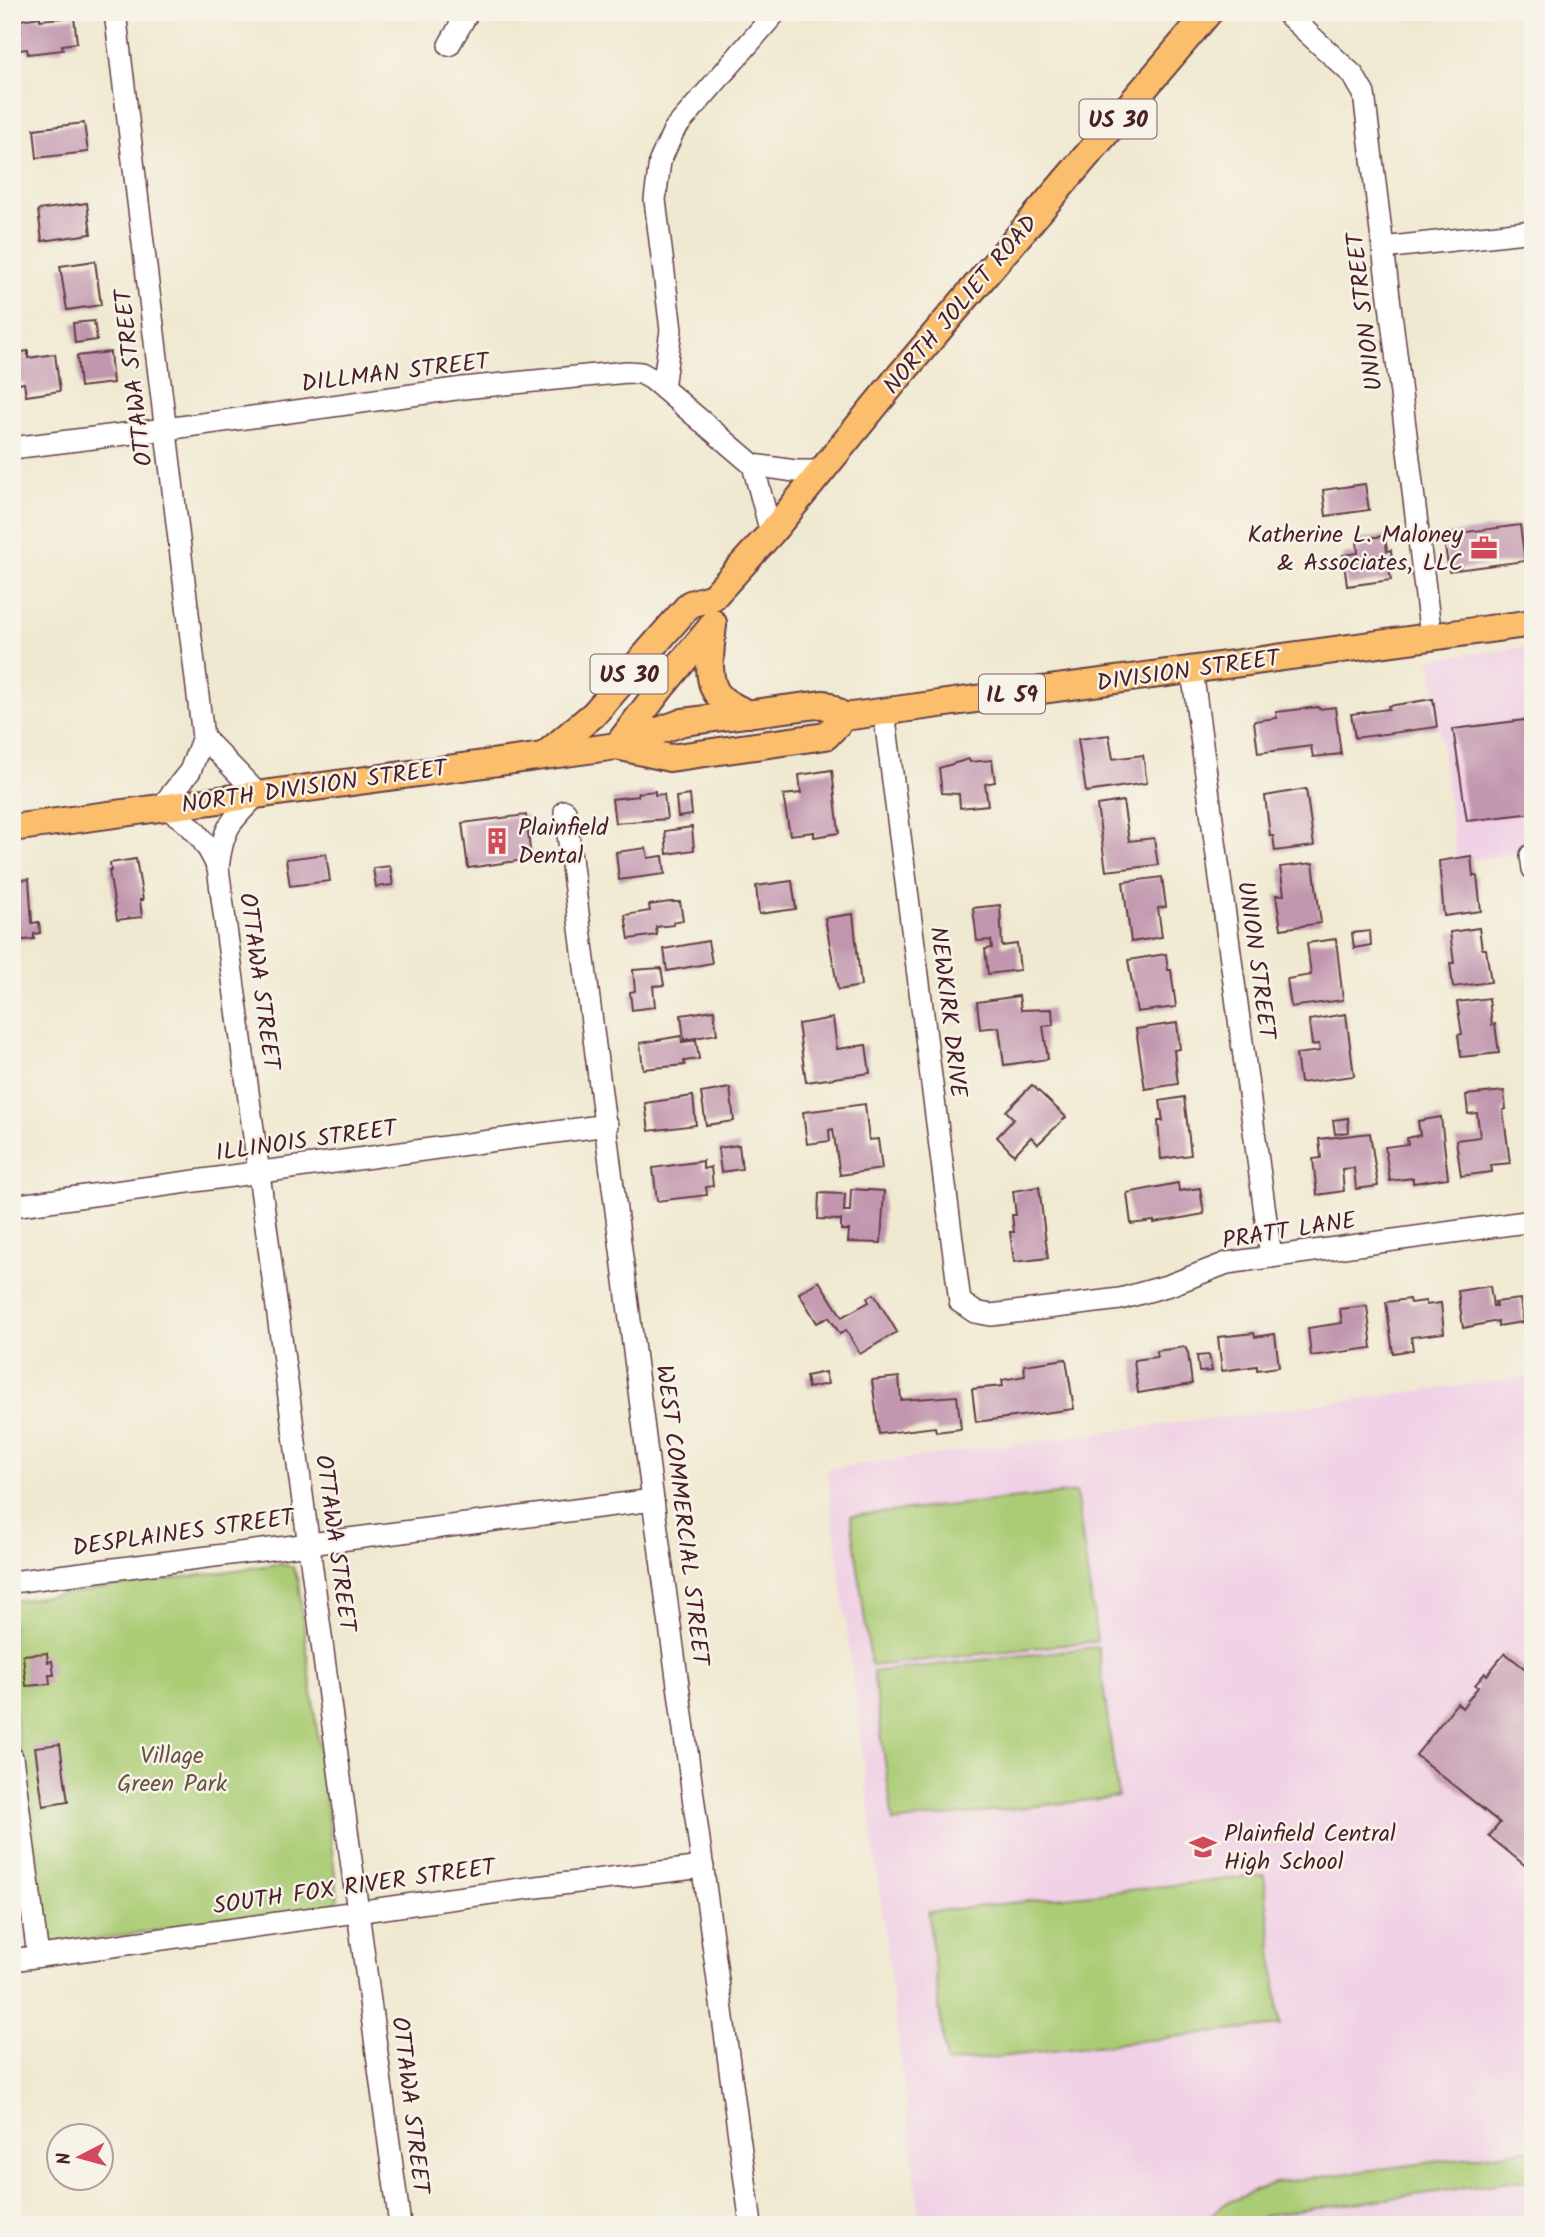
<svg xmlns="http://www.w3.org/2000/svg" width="1545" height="2237" font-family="Kalam,sans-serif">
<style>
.built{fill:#f0d0e5}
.green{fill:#aacc75;stroke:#7a7650;stroke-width:2}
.building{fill:#c196ae}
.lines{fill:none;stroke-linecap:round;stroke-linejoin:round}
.minor-casing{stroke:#633d44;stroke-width:24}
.major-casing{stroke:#633d44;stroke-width:30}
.minor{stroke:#fff;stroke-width:21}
.major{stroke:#fabe6d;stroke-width:26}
.labels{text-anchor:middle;stroke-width:5;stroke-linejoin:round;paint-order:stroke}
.shield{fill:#f7f3e8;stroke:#7e5f64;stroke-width:2}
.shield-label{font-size:23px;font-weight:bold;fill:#4a1f2b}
.street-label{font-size:24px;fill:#4a1f2b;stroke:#f7f3e8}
.poi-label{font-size:24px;fill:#4a1f2b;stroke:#f7f3e8;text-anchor:start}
.park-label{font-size:24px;fill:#675341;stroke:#f7f3e8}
</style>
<rect width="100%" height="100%" fill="#f7f3e8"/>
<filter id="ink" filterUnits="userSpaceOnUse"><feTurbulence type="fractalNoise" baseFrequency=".0143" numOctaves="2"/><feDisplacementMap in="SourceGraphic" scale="14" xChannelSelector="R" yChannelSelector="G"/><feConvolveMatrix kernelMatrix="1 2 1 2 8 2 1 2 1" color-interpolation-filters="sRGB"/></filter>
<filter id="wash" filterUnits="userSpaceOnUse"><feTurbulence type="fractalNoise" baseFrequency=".00686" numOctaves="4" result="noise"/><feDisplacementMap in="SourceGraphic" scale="28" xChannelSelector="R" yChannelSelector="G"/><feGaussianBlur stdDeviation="1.57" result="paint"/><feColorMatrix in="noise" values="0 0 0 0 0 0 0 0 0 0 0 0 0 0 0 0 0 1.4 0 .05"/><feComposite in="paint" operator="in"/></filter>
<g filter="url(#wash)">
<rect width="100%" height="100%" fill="#f0e9d1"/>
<g class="built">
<path d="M 1533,646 L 1533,851 L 1457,862 L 1430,659 Z"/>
<path d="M 1533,1376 L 1533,2225 L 921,2225 L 827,1469 Z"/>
</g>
<g class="green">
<path d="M 1076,1492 L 1097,1641 L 871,1666 L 851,1516 Z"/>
<path d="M 279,1564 L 293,1567 L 298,1581 L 338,1898 L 334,1905 L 62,1944 L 49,1942 L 42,1928 L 12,1687 L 12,1601 Z"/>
<path d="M 1098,1647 L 1118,1797 L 893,1822 L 873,1672 Z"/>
<path d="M 1264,1875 L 1280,2025 L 946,2063 L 928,1912 Z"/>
<path d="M 1533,2149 L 1533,2179 L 1267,2215 L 1245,2225 L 1199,2225 L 1224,2204 L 1274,2183 Z"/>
</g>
<g id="blocks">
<g class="building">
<path d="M 40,17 L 40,20 L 74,17 L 77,43 L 62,45 L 63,50 L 28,54 L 27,49 L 12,51 L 12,34 L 21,33 L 20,20 Z"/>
<path d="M 84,123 L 88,152 L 37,158 L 34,129 Z"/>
<path d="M 87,203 L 91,234 L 42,241 L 38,210 Z"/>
<path d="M 95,261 L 101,305 L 67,310 L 60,266 Z"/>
<path d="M 94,321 L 97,340 L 75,343 L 73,323 Z"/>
<path d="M 28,351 L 28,358 L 55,354 L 60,391 L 26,396 L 24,383 L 12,385 L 12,354 Z"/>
<path d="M 110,352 L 113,383 L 80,387 L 77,356 Z"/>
<path d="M 1365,484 L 1369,510 L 1326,516 L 1323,490 Z"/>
<path d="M 1520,525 L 1525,561 L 1449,571 L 1443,535 Z"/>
<path d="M 1385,536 L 1387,551 L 1391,550 L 1392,559 L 1388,560 L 1391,580 L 1347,586 L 1343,555 L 1358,553 L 1357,539 Z"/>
<path d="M 1433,699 L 1437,727 L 1355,738 L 1351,714 L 1389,709 L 1388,706 Z"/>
<path d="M 1318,707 L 1319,709 L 1335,707 L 1341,754 L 1313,757 L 1311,746 L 1258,753 L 1254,721 L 1277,718 L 1276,712 Z"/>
<path d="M 1533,719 L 1533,813 L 1467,821 L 1453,729 Z"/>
<path d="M 1109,735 L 1113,759 L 1143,755 L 1147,783 L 1086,792 L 1078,739 Z"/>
<path d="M 969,759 L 970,762 L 992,760 L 995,782 L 985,784 L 988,805 L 960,808 L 959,794 L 942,793 L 939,768 Z"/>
<path d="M 832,770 L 839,833 L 814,837 L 814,832 L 790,835 L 783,795 L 801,793 L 799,775 Z"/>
<path d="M 1306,789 L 1314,846 L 1275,851 L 1273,836 L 1270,836 L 1265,796 Z"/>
<path d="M 655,791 L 655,795 L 664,794 L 667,819 L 615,823 L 612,799 L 638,796 L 638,793 Z"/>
<path d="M 690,795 L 692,815 L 678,817 L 676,797 Z"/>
<path d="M 1123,801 L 1129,841 L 1154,838 L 1158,865 L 1106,871 L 1097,805 Z"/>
<path d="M 526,815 L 531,859 L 468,868 L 462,823 Z"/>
<path d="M 692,827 L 694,850 L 667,854 L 665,831 Z"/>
<path d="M 646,848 L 648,858 L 663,856 L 665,874 L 619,880 L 616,852 Z"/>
<path d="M 326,854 L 330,881 L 290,886 L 286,859 Z"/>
<path d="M 1471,856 L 1473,876 L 1477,876 L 1481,911 L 1444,916 L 1439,861 Z"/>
<path d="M 136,859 L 143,900 L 140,900 L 142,917 L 117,920 L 109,871 L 111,871 L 110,863 Z"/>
<path d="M 1313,863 L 1321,923 L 1281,929 L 1276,895 L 1284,895 L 1280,867 Z"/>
<path d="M 390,866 L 393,885 L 376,887 L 373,868 Z"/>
<path d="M 1162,877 L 1166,907 L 1158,908 L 1162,937 L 1131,942 L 1123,882 Z"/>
<path d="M 29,879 L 32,923 L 39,922 L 40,933 L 34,934 L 34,939 L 12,941 L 12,881 Z"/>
<path d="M 792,881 L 796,909 L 759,914 L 756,886 Z"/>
<path d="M 670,902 L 680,902 L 683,920 L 673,922 L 674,925 L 656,927 L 657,935 L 629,939 L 625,915 L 650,911 L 649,905 Z"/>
<path d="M 1000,905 L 1002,946 L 1017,944 L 1020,970 L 988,974 L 985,949 L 992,948 L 991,940 L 977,941 L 973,908 Z"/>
<path d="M 853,914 L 861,986 L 838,990 L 825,918 Z"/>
<path d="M 1479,928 L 1482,949 L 1486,949 L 1491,982 L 1453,987 L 1450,963 L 1454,963 L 1450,932 Z"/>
<path d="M 1370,931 L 1371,945 L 1354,948 L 1352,933 Z"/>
<path d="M 1336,939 L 1343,1000 L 1291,1007 L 1287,979 L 1311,975 L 1307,943 Z"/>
<path d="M 708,941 L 712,963 L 667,971 L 664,949 Z"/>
<path d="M 1166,954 L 1168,970 L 1171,970 L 1176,1007 L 1137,1012 L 1128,960 Z"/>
<path d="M 661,968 L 664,985 L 653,986 L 655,1007 L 632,1010 L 630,992 L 635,991 L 633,970 Z"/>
<path d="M 1019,996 L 1021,1010 L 1052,1009 L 1053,1025 L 1043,1026 L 1048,1059 L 1004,1065 L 999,1027 L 980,1029 L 977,1002 Z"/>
<path d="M 1489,998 L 1492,1025 L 1495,1024 L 1499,1053 L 1461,1057 L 1458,1035 L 1462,1034 L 1457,1002 Z"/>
<path d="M 714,1010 L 717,1034 L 684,1040 L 681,1015 Z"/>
<path d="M 1346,1014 L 1354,1076 L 1300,1083 L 1296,1054 L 1320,1051 L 1319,1044 L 1312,1045 L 1309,1020 Z"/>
<path d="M 833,1018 L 837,1049 L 866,1045 L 870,1073 L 806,1082 L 798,1024 Z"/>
<path d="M 1177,1023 L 1180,1049 L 1174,1050 L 1178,1084 L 1145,1089 L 1136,1029 Z"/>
<path d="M 681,1036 L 682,1042 L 696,1040 L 699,1059 L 684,1061 L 685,1065 L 643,1069 L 640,1043 Z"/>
<path d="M 1032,1085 L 1066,1117 L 1038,1144 L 1031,1137 L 1014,1155 L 997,1137 L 1014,1119 L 1006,1111 Z"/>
<path d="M 730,1088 L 734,1121 L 706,1125 L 701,1093 Z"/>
<path d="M 1504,1091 L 1506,1109 L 1503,1110 L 1510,1163 L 1491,1165 L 1492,1172 L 1461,1176 L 1456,1140 L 1480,1137 L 1477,1113 L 1468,1114 L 1466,1095 Z"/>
<path d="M 693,1096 L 696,1125 L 649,1131 L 645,1103 Z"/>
<path d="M 1184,1097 L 1191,1155 L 1161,1159 L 1158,1121 L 1163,1121 L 1160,1101 Z"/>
<path d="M 865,1104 L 869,1140 L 878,1139 L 882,1169 L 840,1175 L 833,1129 L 829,1130 L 830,1141 L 807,1144 L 803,1112 Z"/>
<path d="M 1441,1117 L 1448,1178 L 1413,1183 L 1413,1178 L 1390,1181 L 1385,1147 L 1408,1144 L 1407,1138 L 1420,1135 L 1418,1121 Z"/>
<path d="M 1348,1118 L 1349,1132 L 1335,1134 L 1333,1120 Z"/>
<path d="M 1370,1133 L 1378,1186 L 1356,1189 L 1354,1168 L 1342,1169 L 1344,1191 L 1317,1195 L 1313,1159 L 1321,1158 L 1319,1139 Z"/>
<path d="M 739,1145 L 742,1169 L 721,1172 L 718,1148 Z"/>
<path d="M 703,1161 L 703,1169 L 711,1167 L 713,1186 L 706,1187 L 707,1195 L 657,1201 L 653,1168 Z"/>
<path d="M 1178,1183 L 1179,1191 L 1200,1188 L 1204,1214 L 1154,1223 L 1154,1221 L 1131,1224 L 1127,1193 Z"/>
<path d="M 1039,1187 L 1048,1258 L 1014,1262 L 1010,1232 L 1014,1232 L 1012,1215 L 1016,1215 L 1013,1191 Z"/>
<path d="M 851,1189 L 884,1191 L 881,1243 L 848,1242 L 849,1230 L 841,1230 L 841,1220 L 818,1219 L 819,1193 L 845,1194 L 844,1211 L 850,1211 Z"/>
<path d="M 819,1281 L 842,1317 L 869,1302 L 867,1298 L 874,1294 L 897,1332 L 860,1354 L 846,1330 L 840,1334 L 829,1317 L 817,1323 L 799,1293 Z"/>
<path d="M 1490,1286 L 1493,1306 L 1496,1306 L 1495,1302 L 1520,1299 L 1523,1322 L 1498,1326 L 1498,1321 L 1463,1328 L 1458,1291 Z"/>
<path d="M 1409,1299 L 1410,1303 L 1426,1301 L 1426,1305 L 1441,1303 L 1444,1333 L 1411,1337 L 1413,1350 L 1393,1353 L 1386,1302 Z"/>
<path d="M 1367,1306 L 1372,1348 L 1311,1356 L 1308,1328 L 1342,1323 L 1340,1309 Z"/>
<path d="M 1254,1333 L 1255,1337 L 1275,1334 L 1279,1367 L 1257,1370 L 1257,1366 L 1222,1371 L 1218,1337 Z"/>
<path d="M 1185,1347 L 1188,1353 L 1192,1384 L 1138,1393 L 1134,1360 L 1157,1357 L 1156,1351 Z"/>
<path d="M 1209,1355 L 1212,1371 L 1199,1372 L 1197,1356 Z"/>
<path d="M 1066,1359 L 1074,1409 L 976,1422 L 972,1389 L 1003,1386 L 1002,1380 L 1025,1376 L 1024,1365 Z"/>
<path d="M 825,1372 L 828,1384 L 808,1388 L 806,1376 Z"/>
<path d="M 899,1377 L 901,1400 L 957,1396 L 961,1429 L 936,1432 L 935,1427 L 879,1434 L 872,1380 Z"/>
<path d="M 47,1653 L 48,1662 L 52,1661 L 54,1675 L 49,1675 L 50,1684 L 26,1686 L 23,1655 Z"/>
<path d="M 1505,1653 L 1533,1675 L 1533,1872 L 1489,1836 L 1500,1823 L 1416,1755 L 1457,1703 L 1462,1708 L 1478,1687 L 1475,1685 L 1485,1673 L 1487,1675 Z"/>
<path d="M 60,1744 L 68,1802 L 43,1806 L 35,1747 Z"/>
</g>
</g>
</g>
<g filter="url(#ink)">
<use href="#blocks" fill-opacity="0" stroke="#633d44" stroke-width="2"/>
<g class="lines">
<defs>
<g id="minor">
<path d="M 115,12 L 203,737 L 190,771 L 162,806 C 190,821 205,839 218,868"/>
<path d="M 1285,12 L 1353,75 L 1364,94 L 1431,637"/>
<path d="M 449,45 L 468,12"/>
<path d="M 1383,248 L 1533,231"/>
<path d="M 663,388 L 671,330 L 655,200 L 660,161 L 674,130 L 776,12"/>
<path d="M 12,448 L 166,429 L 463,388 L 627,372 L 641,373 L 652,379 L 753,465 L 771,533"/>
<path d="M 753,465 L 795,471 L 820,471"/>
<path d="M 1192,670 L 1271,1257"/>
<path d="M 884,711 L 960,1302 L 975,1312 L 991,1315 L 1120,1299 L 1170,1285 L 1227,1263 L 1533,1221"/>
<path d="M 203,737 L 258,794 C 230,822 223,827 218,868 L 400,2225"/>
<path d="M 565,811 L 653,1500 L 751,2225"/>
<path d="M 1531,855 L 1533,869"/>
<path d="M 12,1206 L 607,1125"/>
<path d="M 12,1582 L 653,1500"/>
<path d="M 12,1757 L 38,1956"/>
<path d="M 12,1960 L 528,1888 L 703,1867"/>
</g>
<g id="major">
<path d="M 713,623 C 712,642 704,680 719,696 C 726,704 739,709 748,714"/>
<path d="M 617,746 L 670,758 L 826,736 L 844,717 L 1533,623"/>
<path d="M 617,746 L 660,689 L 713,625"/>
<path d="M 545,755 L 594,714 L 690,604 L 713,597 L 771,533 L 895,381 L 1209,12"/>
<path d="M 12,828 L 617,746 L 683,722 L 824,704 L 844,717"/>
</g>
</defs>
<use href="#minor" class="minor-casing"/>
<use href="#major" class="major-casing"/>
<use href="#minor" class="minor"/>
<use href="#major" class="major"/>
</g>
</g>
<defs>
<symbol id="office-bare" viewBox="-9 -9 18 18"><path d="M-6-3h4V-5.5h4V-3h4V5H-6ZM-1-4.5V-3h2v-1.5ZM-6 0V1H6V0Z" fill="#d1495b" stroke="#f7f3e8" stroke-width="2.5" paint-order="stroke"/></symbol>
<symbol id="building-bare" viewBox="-9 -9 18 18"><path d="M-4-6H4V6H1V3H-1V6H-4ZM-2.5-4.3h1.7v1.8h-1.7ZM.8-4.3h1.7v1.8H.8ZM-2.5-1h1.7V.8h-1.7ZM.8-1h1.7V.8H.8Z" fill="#d1495b" stroke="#f7f3e8" stroke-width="2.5" paint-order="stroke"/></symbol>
<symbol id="school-bare" viewBox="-9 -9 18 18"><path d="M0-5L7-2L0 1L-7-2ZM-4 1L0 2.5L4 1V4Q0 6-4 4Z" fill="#d1495b" stroke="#f7f3e8" stroke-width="2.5" paint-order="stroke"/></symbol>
</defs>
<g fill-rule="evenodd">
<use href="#office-bare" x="1465" y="529" width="38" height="38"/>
<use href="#building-bare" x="478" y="822" width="38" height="38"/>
<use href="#school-bare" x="1184" y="1828" width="38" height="38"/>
</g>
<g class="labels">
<g class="shield">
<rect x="1079.5" y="99.5" width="77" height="39" rx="5"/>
<rect x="590.5" y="654.5" width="77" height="39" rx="5"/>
<rect x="979" y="674.5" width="66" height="39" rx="5"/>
</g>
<g class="shield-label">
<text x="1118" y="127">US 30</text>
<text x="629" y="682">US 30</text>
<text x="1012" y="702">IL 59</text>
</g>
<g class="street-label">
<text transform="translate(960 304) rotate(-50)" y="8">NORTH JOLIET ROAD</text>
<text transform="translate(1364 312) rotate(-97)" y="8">UNION STREET</text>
<text transform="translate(395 372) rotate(-7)" y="8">DILLMAN STREET</text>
<text transform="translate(133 378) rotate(-97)" y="8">OTTAWA STREET</text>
<text transform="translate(1188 670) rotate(-8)" y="8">DIVISION STREET</text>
<text transform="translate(314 786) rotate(-8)" y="8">NORTH DIVISION STREET</text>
<text transform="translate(1257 960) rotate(82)" y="8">UNION STREET</text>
<text transform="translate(260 981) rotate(82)" y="8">OTTAWA STREET</text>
<text transform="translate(949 1012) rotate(83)" y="8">NEWKIRK DRIVE</text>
<text transform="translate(306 1140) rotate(-8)" y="8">ILLINOIS STREET</text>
<text transform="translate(1289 1230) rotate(-9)" y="8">PRATT LANE</text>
<text transform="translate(683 1515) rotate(83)" y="8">WEST COMMERCIAL STREET</text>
<text transform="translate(183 1532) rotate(-8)" y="8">DESPLAINES STREET</text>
<text transform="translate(336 1543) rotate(82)" y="8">OTTAWA STREET</text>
<text transform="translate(354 1886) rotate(-8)" y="8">SOUTH FOX RIVER STREET</text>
<text transform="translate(411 2105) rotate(83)" y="8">OTTAWA STREET</text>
</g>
<g class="poi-label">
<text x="1463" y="542" text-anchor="end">Katherine L. Maloney<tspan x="1463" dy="28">&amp; Associates, LLC</tspan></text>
<text x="518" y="835">Plainfield<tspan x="518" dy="28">Dental</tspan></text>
<text x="1224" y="1841">Plainfield Central<tspan x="1224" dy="28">High School</tspan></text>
</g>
<g class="park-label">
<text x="172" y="1763">Village<tspan x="172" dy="28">Green Park</tspan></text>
</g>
</g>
<rect width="1545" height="2237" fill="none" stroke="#f7f3e8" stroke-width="42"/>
<g transform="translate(80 2157) rotate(264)"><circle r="33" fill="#f7f3e8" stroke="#b29e9c" stroke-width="2"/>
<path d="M0-5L12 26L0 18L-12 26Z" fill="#d1495b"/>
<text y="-10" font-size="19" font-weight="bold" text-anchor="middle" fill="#4a1f2b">N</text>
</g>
</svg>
